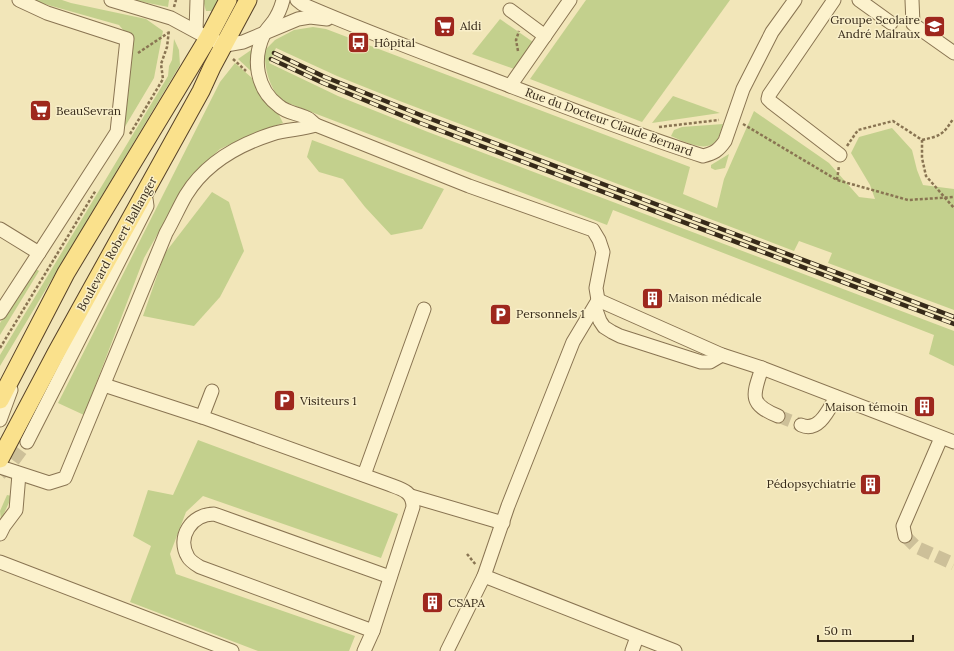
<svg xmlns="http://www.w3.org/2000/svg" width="954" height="651" font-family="Lora,serif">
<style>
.green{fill:#c3d08d}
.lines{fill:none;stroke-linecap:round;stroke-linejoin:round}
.minor-tunnel{stroke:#cdc099;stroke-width:13;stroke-dasharray:13 6;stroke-linecap:butt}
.minor-casing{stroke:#897452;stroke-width:15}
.major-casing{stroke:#564128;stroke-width:19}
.path{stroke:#897452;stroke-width:2.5;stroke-dasharray:3 2;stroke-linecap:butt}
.minor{stroke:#fcf2cd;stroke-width:13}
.major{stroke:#fae18c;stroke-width:17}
.rail-casing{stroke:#372a19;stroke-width:4.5}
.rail{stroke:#f9efc9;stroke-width:3;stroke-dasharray:9;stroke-linecap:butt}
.labels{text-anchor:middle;stroke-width:3;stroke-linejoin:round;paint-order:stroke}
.poi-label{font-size:12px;fill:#372a19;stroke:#f9efc9;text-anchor:start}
.street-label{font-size:12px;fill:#372a19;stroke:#f9efc9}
</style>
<rect width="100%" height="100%" fill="#f2e6b9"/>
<g class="green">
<path d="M 34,0 L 62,0 L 71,3 L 146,19 L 163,31 L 154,78 L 123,130 L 130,38 L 119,25 L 41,3 Z"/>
<path d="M 133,0 L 169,0 L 168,7 Z"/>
<path d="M 203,0 L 220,0 L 213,11 L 206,11 Z"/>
<path d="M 586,0 L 730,0 L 642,122 L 530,79 Z"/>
<path d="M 500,19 L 533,42 L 517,70 L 472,54 Z"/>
<path d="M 313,27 L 326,29 L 690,167 L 683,194 L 717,208 L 724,179 L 754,111 L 829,163 L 859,197 L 875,199 L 870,185 L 851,153 L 859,137 L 892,128 L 912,150 L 917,170 L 923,185 L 954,189 L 954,310 L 828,263 L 832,253 L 799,241 L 794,251 L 397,100 L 337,76 L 276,48 L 269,63 L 338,96 L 428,132 L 954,331 L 954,366 L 929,354 L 934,335 L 613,210 L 607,225 L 280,100 C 269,84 264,69 265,50 L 275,40 L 294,30 Z"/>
<path d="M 174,39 L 179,50 L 180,65 L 0,366 L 0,355 L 168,76 L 169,66 L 172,60 Z"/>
<path d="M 254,48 L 253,73 L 238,59 Z"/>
<path d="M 235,63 L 252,78 L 266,103 L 279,115 L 283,123 L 254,133 L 220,149 L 197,170 L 177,200 L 144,258 L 84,415 L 58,403 L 220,82 Z"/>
<path d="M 673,96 L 720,113 L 652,123 Z"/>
<path d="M 723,124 C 722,127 721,132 719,136 C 711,156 685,142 671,136 L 674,130 L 682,127 Z"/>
<path d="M 312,140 L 444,189 L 422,229 L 391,235 L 365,207 L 343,179 L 319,172 L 307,157 Z"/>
<path d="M 729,154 L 725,168 L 715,170 L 711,168 L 711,165 Z"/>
<path d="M 212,192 L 229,202 L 244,251 L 220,297 L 194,326 L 143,316 L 165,253 Z"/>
<path d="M 36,269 L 39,271 L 0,335 L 0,323 Z"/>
<path d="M 198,440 L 398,514 L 381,558 L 203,496 L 186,512 L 170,554 L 176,574 L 355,636 L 349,651 L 258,651 L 130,602 L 151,546 L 133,536 L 148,490 L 173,495 Z"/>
<path d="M 7,495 L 12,496 L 1,520 L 0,511 Z"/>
</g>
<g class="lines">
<g class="minor-tunnel">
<path d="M 778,416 L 801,425"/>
<path d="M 0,474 L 11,464 L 27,442"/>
<path d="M 905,536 L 916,547 L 954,564"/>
</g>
<defs>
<g id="minor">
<path d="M 19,0 L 47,13 L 127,39 L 117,132 L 39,253"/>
<path d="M 111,0 L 171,18 L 208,38 L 226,45 L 243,42 L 298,19 L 310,17 L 327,19"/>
<path d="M 283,0 C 281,8 278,15 273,22 C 270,26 266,30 264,34 C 252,59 256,89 279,106 C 287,113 297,113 307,118 C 310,119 313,123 316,125 L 469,186 L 593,230 L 599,240 L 603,252 L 596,288 L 598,300 L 596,310 L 600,321 L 604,327 L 612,332 L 620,336 L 701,362 L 710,362 L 722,355"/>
<path d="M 297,0 L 302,4 C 366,32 432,56 497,81 C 565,107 634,134 703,156 C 714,153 718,151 725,141 L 743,89 L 772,32 L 795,0"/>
<path d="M 834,0 L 769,95 L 768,99 L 771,102 L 840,155"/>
<path d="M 859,0 L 891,23"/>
<path d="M 912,0 L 913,24 L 954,53"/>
<path d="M 510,10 L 545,36"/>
<path d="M 196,31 L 197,0"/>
<path d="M 510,86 L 570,0"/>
<path d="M 0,229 L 39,253 L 0,313"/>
<path d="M 598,300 L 722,355 L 762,368 L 954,442"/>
<path d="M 762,368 C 753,395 748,404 778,416"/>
<path d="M 104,385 L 202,417 L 388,484 C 401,489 413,491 413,507 L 373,631 L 364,651"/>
<path d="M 202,417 L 212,391"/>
<path d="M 0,420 L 11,390"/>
<path d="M 801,425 C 819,433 829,409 836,397"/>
<path d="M 27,442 L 147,206 L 146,199"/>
<path d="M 0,467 L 49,483 L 65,478 L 166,233 C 173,221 179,207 186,195 C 205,164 238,145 272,134 C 287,129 302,130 316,125"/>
<path d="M 364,475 L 424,309"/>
<path d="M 411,496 L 503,523"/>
<path d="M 0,534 L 4,526 L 16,510 L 19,474"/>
<path d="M 905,536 L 903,526 L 941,438"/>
<path d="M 0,562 L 232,651"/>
<path d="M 484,576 L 508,506 L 573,342 L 597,302"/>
<path d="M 373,631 L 200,567 C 195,564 190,561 188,557 C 176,537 192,514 214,514 L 390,577"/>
<path d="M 447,651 L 484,576 L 675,651"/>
<path d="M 632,651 L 637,637"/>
</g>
<g id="major">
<path d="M 0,400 L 66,273 L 208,38 L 228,0"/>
<path d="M 0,459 L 56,353 L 201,91 L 212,67 L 248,0"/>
</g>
</defs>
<use href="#minor" class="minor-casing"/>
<use href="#major" class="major-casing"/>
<g class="path">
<path d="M 174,7 L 176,0"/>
<path d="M 518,51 L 516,40 L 519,31"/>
<path d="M 138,53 L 168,33"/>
<path d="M 233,59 L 246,71"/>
<path d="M 743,124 L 837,180 L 908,200 L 954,197"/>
<path d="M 659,127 L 719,120"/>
<path d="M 130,134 L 163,79 L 161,64 L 167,47 L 169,30"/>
<path d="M 922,140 C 940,136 943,135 953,119"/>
<path d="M 847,146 L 858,130 L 893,121 L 922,140 L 922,158 L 926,176 L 954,208"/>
<path d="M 837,180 L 839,166"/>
<path d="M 0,348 L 96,190"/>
<path d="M 467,554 L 476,565"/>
</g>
<use href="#minor" class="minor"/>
<use href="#major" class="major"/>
<defs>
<g id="rail">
<path d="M 274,53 L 325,77 L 423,116 L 954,317"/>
<path d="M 271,59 L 323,83 L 420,123 L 954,324"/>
</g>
</defs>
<use href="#rail" class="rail-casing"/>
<use href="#rail" class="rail"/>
</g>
<defs>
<symbol id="supermarket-square" viewBox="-11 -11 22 22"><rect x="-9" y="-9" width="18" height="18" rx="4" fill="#9e271d" stroke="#f9efc9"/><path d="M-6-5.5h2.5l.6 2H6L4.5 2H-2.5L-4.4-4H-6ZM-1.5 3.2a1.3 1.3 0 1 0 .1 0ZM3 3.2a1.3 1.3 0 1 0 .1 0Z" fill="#fff"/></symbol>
<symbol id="school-square" viewBox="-11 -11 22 22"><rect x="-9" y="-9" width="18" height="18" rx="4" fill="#9e271d" stroke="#f9efc9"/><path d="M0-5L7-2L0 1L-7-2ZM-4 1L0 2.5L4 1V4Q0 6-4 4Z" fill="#fff"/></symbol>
<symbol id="bus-square" viewBox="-11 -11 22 22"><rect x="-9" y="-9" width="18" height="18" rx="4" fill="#9e271d" stroke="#f9efc9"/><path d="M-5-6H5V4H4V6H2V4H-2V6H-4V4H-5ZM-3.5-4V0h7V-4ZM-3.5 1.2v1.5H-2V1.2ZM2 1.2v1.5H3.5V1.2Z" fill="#fff"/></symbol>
<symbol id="building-square" viewBox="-11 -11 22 22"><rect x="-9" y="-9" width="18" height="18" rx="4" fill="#9e271d" stroke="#f9efc9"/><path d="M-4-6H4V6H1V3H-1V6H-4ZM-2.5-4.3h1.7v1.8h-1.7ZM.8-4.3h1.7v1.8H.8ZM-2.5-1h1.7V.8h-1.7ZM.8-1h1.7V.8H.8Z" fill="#fff"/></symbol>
<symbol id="parking-square" viewBox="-11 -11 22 22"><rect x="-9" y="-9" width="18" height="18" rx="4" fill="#9e271d" stroke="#f9efc9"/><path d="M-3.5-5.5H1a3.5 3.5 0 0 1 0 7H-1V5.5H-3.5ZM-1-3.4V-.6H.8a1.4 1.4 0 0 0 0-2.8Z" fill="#fff"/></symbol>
</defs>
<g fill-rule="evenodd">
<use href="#supermarket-square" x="432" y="14" width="25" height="25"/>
<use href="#school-square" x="922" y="14" width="25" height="25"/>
<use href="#bus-square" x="346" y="30" width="25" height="25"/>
<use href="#supermarket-square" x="28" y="98" width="25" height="25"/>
<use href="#building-square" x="640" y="286" width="25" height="25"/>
<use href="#parking-square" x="488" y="302" width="25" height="25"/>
<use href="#parking-square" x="272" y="388" width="25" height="25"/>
<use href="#building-square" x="912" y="394" width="25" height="25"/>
<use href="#building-square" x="858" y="472" width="25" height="25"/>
<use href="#building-square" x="420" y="590" width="25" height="25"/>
</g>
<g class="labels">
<g class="poi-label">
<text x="920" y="24" text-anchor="end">Groupe Scolaire<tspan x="920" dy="14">André Malraux</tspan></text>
<text x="460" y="30">Aldi</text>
<text x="374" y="47">Hôpital</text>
<text x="56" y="115">BeauSevran</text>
<text x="668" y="302">Maison médicale</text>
<text x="516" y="318">Personnels 1</text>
<text x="300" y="405">Visiteurs 1</text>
<text x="908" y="411" text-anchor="end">Maison témoin</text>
<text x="856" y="488" text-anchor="end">Pédopsychiatrie</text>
<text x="448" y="607">CSAPA</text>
</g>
<g class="street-label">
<text transform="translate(609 122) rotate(20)" y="4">Rue du Docteur Claude Bernard</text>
<text transform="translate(117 244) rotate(-61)" y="4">Boulevard Robert Ballanger</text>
</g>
</g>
<path d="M818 635v6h95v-6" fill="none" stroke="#372a19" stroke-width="2"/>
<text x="824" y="635" font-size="12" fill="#372a19" stroke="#f9efc9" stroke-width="3" paint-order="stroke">50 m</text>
</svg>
